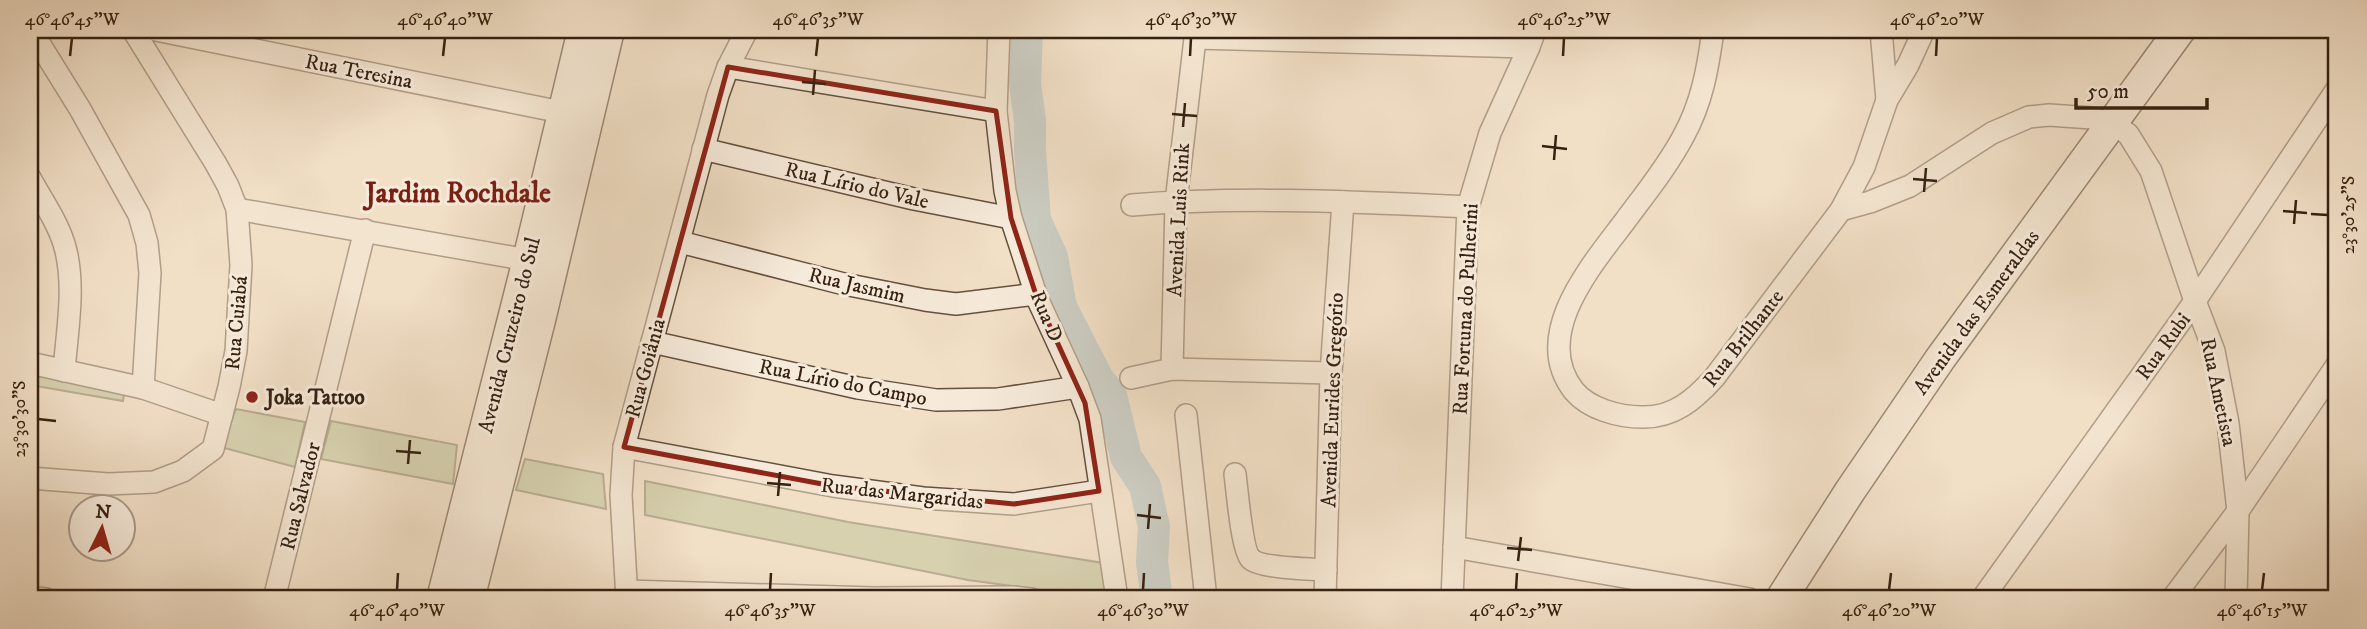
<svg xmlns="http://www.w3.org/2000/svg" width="2367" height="629" font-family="'IM FELL DW Pica',serif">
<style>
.green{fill:#b8c296;stroke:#777254;stroke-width:2}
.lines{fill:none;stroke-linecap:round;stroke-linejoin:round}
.river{stroke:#a0bac0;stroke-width:32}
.street-casing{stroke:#65503e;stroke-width:24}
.secondary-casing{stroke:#362111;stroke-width:33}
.street{stroke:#f6eada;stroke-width:21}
.secondary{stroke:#f6eada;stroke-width:30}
.marked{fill:none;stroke:#8f2418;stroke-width:5;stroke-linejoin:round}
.ticks{fill:none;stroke:#362111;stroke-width:2.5}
.poi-dot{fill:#8f2418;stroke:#f6eada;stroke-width:2.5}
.labels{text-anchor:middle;stroke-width:6;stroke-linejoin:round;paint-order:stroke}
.street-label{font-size:21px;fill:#362111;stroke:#f6eada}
.poi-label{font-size:21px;font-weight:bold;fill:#362111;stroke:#f6eada;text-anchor:start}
.district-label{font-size:28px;font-weight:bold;fill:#7a1f14;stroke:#f6eada}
.neatline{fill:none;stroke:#362111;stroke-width:2.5}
.ticks-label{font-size:18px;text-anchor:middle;fill:#362111}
</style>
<rect width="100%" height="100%" fill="#f1dfc6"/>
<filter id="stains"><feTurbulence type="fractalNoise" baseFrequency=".00286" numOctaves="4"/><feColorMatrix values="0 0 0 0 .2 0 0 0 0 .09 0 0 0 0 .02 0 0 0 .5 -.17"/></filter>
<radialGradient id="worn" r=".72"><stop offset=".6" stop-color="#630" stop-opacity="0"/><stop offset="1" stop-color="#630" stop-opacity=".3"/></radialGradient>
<g class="green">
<path d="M 30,369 L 125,388 L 123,401 L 30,385 Z"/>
<path d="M 236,409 L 305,422 L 295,467 L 221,447 Z"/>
<path d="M 331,421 L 457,445 L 453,484 L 321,459 Z"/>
<path d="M 525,459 L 603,474 L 606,509 L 516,490 Z"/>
<path d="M 645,481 L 848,522 L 1103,563 L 1110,599 L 968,580 L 645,515 Z"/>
</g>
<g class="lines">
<path class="river" d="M 1027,30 L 1025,84 L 1030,121 L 1030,151 L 1035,220 L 1052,257 L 1061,307 L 1098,379 L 1111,395 L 1126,457 L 1145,486 L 1154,527 L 1152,562 L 1157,599"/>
<defs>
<g id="street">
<path d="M 31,30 L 80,109 L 139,215 L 147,243 L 150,273 L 143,388"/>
<path d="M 156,30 L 576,115"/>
<path d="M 999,30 L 996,111 L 1005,191 L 1011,218 L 1037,298 L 1078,387 L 1090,419 L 1117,599"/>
<path d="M 1713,30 C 1708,68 1702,103 1683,137 C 1667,167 1645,194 1625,221 C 1592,265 1530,335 1574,391 C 1589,409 1619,417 1642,417 C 1673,418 1694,400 1714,378 L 1841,210 L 1864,167 L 1887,100 L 1908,65 L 1924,30"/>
<path d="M 1881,30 L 1887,100"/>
<path d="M 1195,38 L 1529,47"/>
<path d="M 728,67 L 996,111"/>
<path d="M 703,149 L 914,199 L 1011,218"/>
<path d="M 30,178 C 43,202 60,225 66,251 C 75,289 67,332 64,371"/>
<path d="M 1132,205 C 1244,196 1356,202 1468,207"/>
<path d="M 237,209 L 528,260"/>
<path d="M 1841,210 L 1870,202 L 1910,186 L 1992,133 L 2029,117 L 2049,115 L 2092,118 L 2113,124 L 2128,134 L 2151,171 L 2195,301 L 2214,351 L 2228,423 L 2238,511 L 2236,599"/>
<path d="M 680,242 L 844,284 L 925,300 L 956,304 L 1036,294"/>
<path d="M 652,342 L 858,388 L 936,400 L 998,399 L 1078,387"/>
<path d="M 30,363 L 143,388 L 222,415"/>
<path d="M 1172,369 L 1176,202 L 1196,30"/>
<path d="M 1131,378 L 1172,369 L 1331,373"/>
<path d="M 1186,415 L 1206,599"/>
<path d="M 624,447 L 833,486 L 923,498 L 1014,504 L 1099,491"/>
<path d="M 1235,474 C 1237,489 1242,551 1251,559 C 1260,568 1311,569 1326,570"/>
<path d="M 30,478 L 108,484 L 154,482 L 183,471 L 213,449 L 229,387 L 236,351 L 241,265 L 237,209 L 228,186 L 216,164 L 133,30"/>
<path d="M 1454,547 L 1750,599"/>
<path d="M 626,591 L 873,598 L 1013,597 L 1031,599"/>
<path d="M 30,597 L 46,599"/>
<path d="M 274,599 L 365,230"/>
<path d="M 627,599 L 621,495 L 624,447 L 718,95 L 728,67 L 747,30"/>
<path d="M 1325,599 L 1331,373 L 1343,202"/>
<path d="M 1452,599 L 1468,207 L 1490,133 L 1529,47 L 1535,30"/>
<path d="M 1982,599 L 2195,301 L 2337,89"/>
<path d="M 2172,599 L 2238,511 L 2337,365"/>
</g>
<g id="secondary">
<path d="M 442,599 L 528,260 L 583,30"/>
<path d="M 469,599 L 540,320 L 609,30"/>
<path d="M 1781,599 L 1850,491 L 1940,359 L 2180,30"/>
</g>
</defs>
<use href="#street" class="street-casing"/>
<use href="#secondary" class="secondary-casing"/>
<use href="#street" class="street"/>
<use href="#secondary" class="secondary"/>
</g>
<path d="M0 0H2367V629H0ZM 728,67 L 996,111 L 1011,218 L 1037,298 L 1085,403 L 1099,491 L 1014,504 L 833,486 L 624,447 Z" fill="#f1dfc6" fill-opacity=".55" fill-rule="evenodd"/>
<path class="marked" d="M 728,67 L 996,111 L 1011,218 L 1037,298 L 1085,403 L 1099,491 L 1014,504 L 833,486 L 624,447 Z"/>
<path class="ticks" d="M 70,56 L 72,38M 443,56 L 445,38M 816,56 L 818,38M 1190,56 L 1191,38M 1563,56 L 1564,38M 1936,56 L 1937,38M 802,82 L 826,84M 813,95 L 815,70M 1172,114 L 1197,116M 1183,127 L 1185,103M 1542,146 L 1567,149M 1554,160 L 1556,135M 1913,179 L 1937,181M 1924,192 L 1926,168M 2283,211 L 2307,213M 2311,214 L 2328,215M 2294,224 L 2296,200M 38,419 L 56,421M 396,451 L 421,453M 408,464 L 410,440M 767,483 L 791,485M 778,496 L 780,472M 1137,515 L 1161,518M 1148,529 L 1150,504M 1507,548 L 1532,550M 1518,561 L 1521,537M 397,590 L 398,573M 770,590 L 771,573M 1143,590 L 1144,573M 1516,590 L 1517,573M 1889,590 L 1891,573M 2262,590 L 2264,573"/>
<circle class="poi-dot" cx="252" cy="397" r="7"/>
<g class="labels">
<g class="street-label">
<text transform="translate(359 71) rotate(11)" y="7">Rua Teresina</text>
<text transform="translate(857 185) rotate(13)" y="7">Rua Lírio do Vale</text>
<text transform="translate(1178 220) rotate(-87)" y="7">Avenida Luis Rink</text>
<text transform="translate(857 285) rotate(13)" y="7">Rua Jasmim</text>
<text transform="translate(1465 309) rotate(-87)" y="7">Rua Fortuna do Pulherini</text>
<text transform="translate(1976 312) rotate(-54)" y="7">Avenida das Esmeraldas</text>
<text transform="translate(1047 316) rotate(67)" y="7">Rua D</text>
<text transform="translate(236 323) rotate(-85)" y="7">Rua Cuiabá</text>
<text transform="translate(509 335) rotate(-76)" y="7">Avenida Cruzeiro do Sul</text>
<text transform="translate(1743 338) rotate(-52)" y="7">Rua Brilhante</text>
<text transform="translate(2163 346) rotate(-54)" y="7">Rua Rubi</text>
<text transform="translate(645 368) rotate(-75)" y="7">Rua Goiânia</text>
<text transform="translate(843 382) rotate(11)" y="7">Rua Lírio do Campo</text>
<text transform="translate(2219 392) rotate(78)" y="7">Rua Ametista</text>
<text transform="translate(1332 400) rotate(-88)" y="7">Avenida Eurides Gregório</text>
<text transform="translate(902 493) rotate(6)" y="7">Rua das Margaridas</text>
<text transform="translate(300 496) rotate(-76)" y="7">Rua Salvador</text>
</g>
<g class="poi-label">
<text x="266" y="404">Joka Tattoo</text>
</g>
<g class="district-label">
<text x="458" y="202">Jardim Rochdale</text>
</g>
</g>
<rect width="2367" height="629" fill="none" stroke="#f1dfc6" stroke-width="77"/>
<g transform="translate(102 528) rotate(5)"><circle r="33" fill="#f6eada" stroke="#a99a8a" stroke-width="2"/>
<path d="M0-5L12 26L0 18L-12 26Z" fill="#8f2418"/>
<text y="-10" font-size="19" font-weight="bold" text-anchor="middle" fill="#362111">N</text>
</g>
<path d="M2076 98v10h131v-10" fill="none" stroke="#362111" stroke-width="3.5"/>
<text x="2087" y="98" font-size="21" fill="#362111" stroke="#f6eada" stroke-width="5" paint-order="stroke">50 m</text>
<rect x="38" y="38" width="2290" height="552" class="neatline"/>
<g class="ticks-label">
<text x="72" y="25">46°46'45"W</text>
<text x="445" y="25">46°46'40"W</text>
<text x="818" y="25">46°46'35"W</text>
<text x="1191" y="25">46°46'30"W</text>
<text x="1564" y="25">46°46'25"W</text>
<text x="1937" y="25">46°46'20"W</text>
<text transform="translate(2348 215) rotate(-90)" y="6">23°30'25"S</text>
<text transform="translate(19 419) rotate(-90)" y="6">23°30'30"S</text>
<text x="397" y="616">46°46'40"W</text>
<text x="770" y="616">46°46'35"W</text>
<text x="1143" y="616">46°46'30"W</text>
<text x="1516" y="616">46°46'25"W</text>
<text x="1889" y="616">46°46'20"W</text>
<text x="2262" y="616">46°46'15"W</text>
</g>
<rect width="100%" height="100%" filter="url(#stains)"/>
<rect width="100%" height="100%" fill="url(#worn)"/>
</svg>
